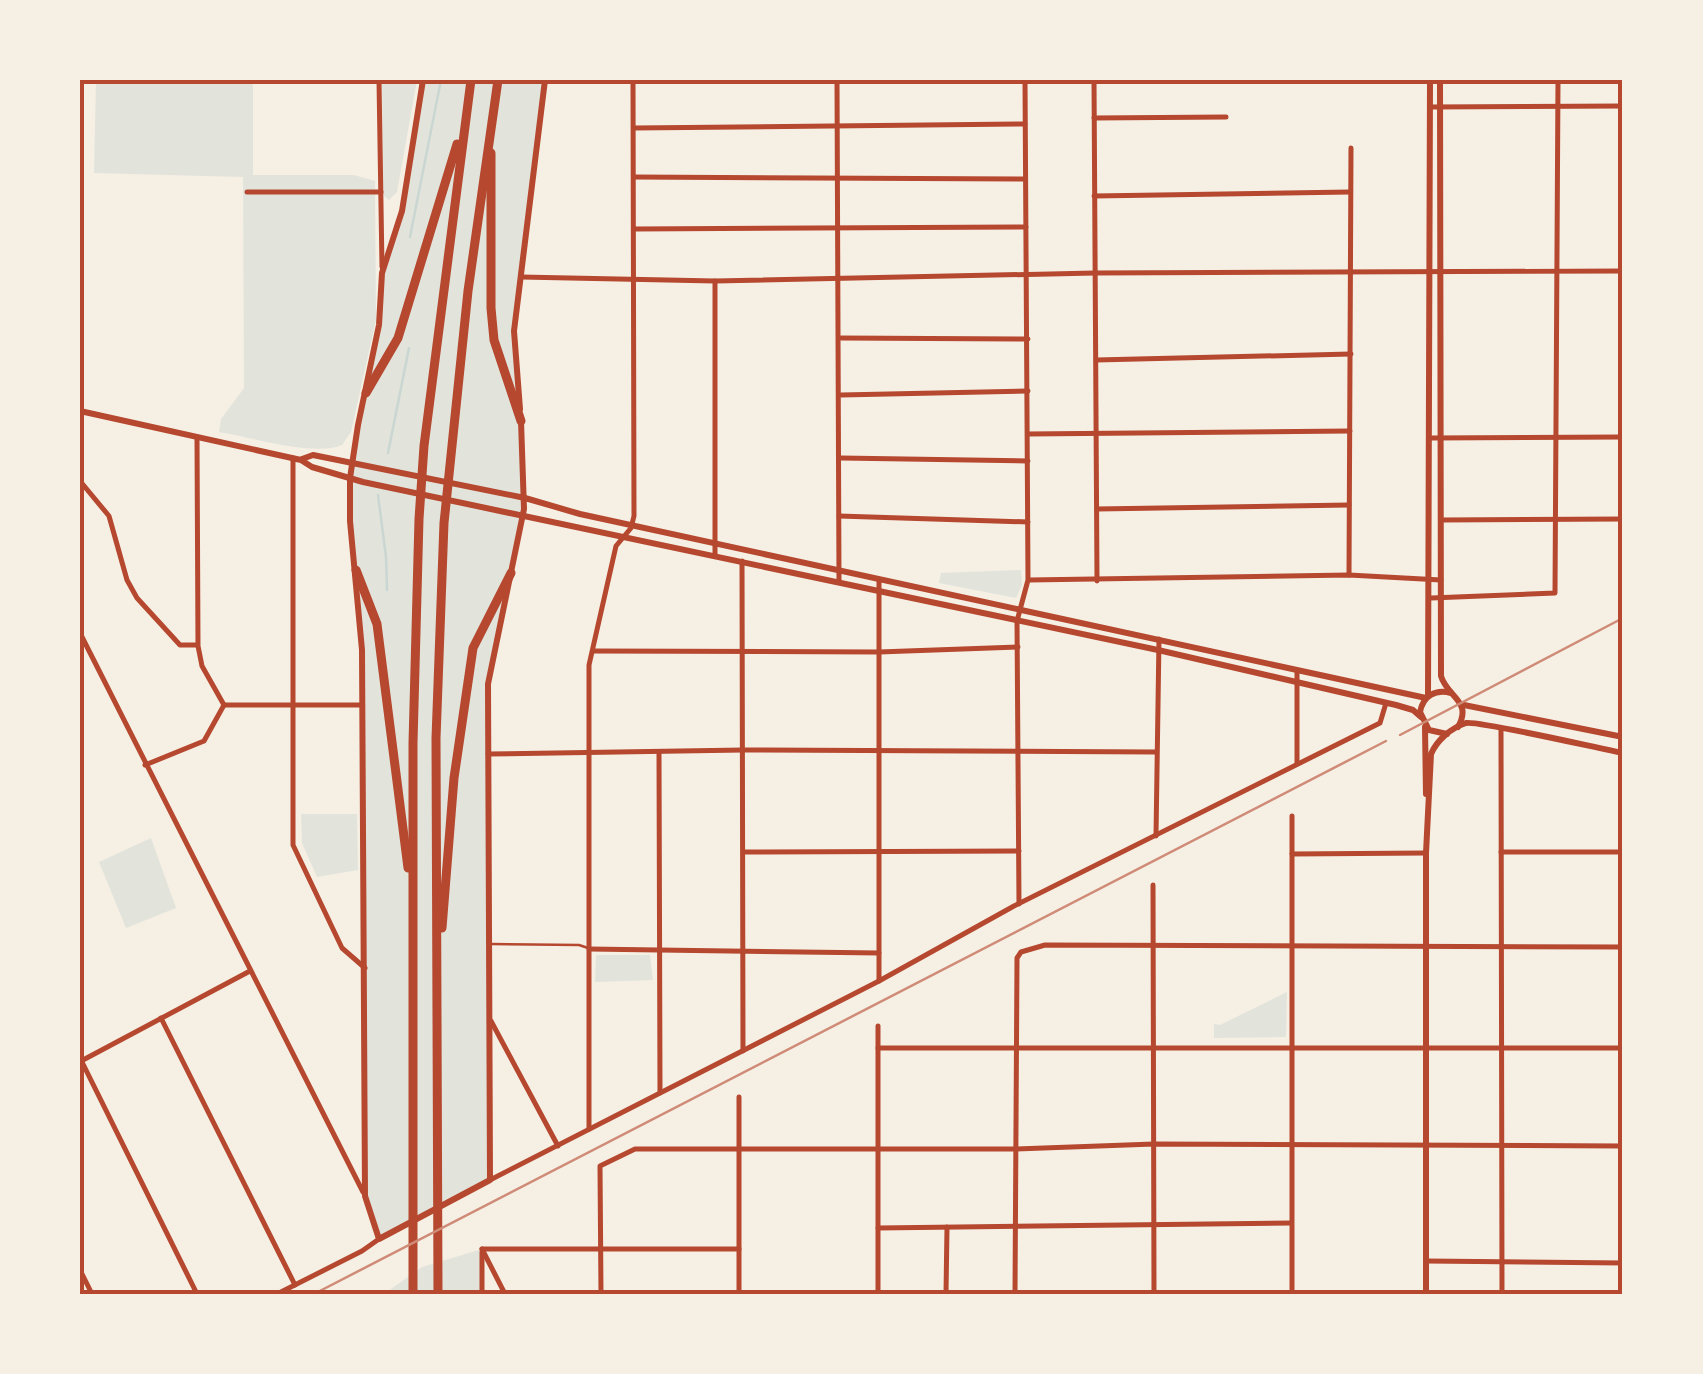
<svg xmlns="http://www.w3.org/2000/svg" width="1703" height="1374" font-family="'Exo 2',sans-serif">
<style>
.green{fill:#e2e4dc}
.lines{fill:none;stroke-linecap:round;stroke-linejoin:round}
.stream{stroke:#c9d6d2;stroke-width:2.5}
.service{stroke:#b5482f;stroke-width:2.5}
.minor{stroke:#b5482f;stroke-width:5}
.secondary{stroke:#b5482f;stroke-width:6}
.motorway{stroke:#b5482f;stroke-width:9}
.rail{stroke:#cf8b77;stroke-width:2.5}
.neatline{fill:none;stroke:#b5482f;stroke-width:4}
</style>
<rect width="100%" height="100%" fill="#f6efe4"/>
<g class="green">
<path d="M 96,80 L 253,80 L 253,175 L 354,175 L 375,181 L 376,320 L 351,432 L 342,445 C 313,457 251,437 219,432 L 221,419 L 244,388 L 243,177 L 94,173 Z"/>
<path d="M 382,80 L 417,80 L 397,192 L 389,200 L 384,196 L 383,185 Z"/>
<path d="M 423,80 L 545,80 L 514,331 L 525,498 L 488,684 L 490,1180 L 379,1239 L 365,1196 L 362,650 L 350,521 L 351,471 L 374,360 L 382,273 L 402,211 Z"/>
<path d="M 1021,570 L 1022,585 L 1016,598 L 939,583 L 941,573 Z"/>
<path d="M 301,814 L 357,814 L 358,870 L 317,877 L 302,843 Z"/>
<path d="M 151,838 L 176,908 L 126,928 L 99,862 Z"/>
<path d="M 596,955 L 650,955 L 653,980 L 595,982 Z"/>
<path d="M 1287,992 L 1286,1037 L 1214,1038 L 1214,1024 L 1220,1025 Z"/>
<path d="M 482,1249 L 482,1294 L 384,1294 L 422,1267 Z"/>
</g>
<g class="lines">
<g class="stream">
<path d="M 410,237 L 441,80"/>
<path d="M 388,453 L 409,348"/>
<path d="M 378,495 L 386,557 L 387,590"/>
</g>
<path class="service" d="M 491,944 L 579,945 L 588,948"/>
<g class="minor">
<path d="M 379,80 L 382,267"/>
<path d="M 837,80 L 839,582"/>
<path d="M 1094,80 L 1097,581"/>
<path d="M 1430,107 L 1623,106"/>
<path d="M 1094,118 L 1226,117"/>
<path d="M 634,128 L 1025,124"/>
<path d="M 634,177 L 1025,179"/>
<path d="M 247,192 L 381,192"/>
<path d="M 1094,196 L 1350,192"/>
<path d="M 635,229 L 1026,227"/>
<path d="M 521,277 L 715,281 L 1095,273 L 1623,271"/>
<path d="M 715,281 L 715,555"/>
<path d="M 841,338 L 1028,339"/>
<path d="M 1096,360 L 1351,354"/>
<path d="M 841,395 L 1028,391"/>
<path d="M 1028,434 L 1350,431"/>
<path d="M 197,437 L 198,646 L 202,666 L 224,705"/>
<path d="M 1431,438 L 1623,437"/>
<path d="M 293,458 L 293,845 L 342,948 L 365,968"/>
<path d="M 841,458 L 1028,461"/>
<path d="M 80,481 L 109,516 L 127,580 L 137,598 L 180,645 L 196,645"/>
<path d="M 1097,509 L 1349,505"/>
<path d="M 839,516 L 1028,522"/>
<path d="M 1441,520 L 1623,519"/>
<path d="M 742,561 L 743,1051"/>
<path d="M 1349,575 L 1351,148"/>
<path d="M 1029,580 L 1349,575 L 1441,580"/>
<path d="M 1431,598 L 1555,593 L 1558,80"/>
<path d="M 80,633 L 363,1192"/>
<path d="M 593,651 L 879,652 L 1018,647"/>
<path d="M 1297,671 L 1297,763"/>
<path d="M 224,705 L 361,705"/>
<path d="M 1501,730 L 1502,1294"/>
<path d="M 659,752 L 660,1093"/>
<path d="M 488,754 L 743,750 L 1156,752"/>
<path d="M 145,765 L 204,741 L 224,705"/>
<path d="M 1156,836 L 1159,639"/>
<path d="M 743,852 L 1019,851"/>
<path d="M 1501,852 L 1623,852"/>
<path d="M 1292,854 L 1426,853"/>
<path d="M 1153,885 L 1154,1294"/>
<path d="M 1019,904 L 1017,621 L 1028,580 L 1025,80"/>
<path d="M 589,949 L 879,953"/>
<path d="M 879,981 L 879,581"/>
<path d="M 161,1018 L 295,1285"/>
<path d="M 491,1021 L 558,1146"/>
<path d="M 878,1026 L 878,1294"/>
<path d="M 878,1048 L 1623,1048"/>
<path d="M 81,1060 L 197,1294"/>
<path d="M 83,1060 L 250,971"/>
<path d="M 739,1097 L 739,1294"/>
<path d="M 589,1129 L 589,665 L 616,546 L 631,528 L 634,516 L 633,80"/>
<path d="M 490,1180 L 879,981 L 1014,906 L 1380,723 L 1386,703"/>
<path d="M 878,1228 L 1291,1223"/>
<path d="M 482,1249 L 739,1249"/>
<path d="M 482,1249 L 505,1294"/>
<path d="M 1426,1261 L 1623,1263"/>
<path d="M 80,1270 L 92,1294"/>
<path d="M 277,1294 L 362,1251 L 379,1239"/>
<path d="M 482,1294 L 482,1252"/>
<path d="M 601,1294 L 600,1166 L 635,1149 L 1016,1149 L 1154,1144 L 1623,1146"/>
<path d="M 946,1294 L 947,1227"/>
<path d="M 1015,1294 L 1017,958 L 1021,952 L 1045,945 L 1623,947"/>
<path d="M 1292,1294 L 1292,816"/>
</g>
<g class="secondary">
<path d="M 423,80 L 402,211 L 382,273 L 379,325 L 358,425 L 350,478 L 350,521 L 362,650 L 365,1196 L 379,1239 L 490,1180 L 488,684 L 524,509 L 521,421"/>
<path d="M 1440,80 L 1441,676 C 1447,697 1473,701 1458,727"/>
<path d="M 520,409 L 514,331 L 545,80"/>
<path d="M 80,411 L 301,460 L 312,467 L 363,482 L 1158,650 L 1396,705 L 1413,710 L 1421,717"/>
<path d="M 302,459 L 313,455 L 525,498 L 580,514 L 1426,698"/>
<path d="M 1428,696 L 1430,80"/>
<path d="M 1464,705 L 1623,737"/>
<path d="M 1425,727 L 1426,794"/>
<path d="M 1447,734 L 1429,730 L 1420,712 C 1423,696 1435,689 1451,693"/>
<path d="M 1426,1294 L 1426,853 L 1431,754 C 1437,740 1451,728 1466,723 C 1477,720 1601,749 1623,753"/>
</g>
<g class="motorway">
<path d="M 491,153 L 491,308 L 494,340 L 521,421"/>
<path d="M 366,393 L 398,338 L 457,144"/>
<path d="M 356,570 L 377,624 L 408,868"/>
<path d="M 442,928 L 454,778 L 473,648 L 511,573"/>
<path d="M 413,1294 L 413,743 L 419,519 L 424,446 L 471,80"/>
<path d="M 438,1294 L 436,738 L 444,523 L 468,291 L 498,80"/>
</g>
<g class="rail">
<path d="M 1400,735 L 1623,618"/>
<path d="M 314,1294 L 1386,741"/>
</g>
</g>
<rect width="1703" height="1374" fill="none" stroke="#f6efe4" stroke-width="165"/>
<rect x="82" y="82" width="1538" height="1210" class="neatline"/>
</svg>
